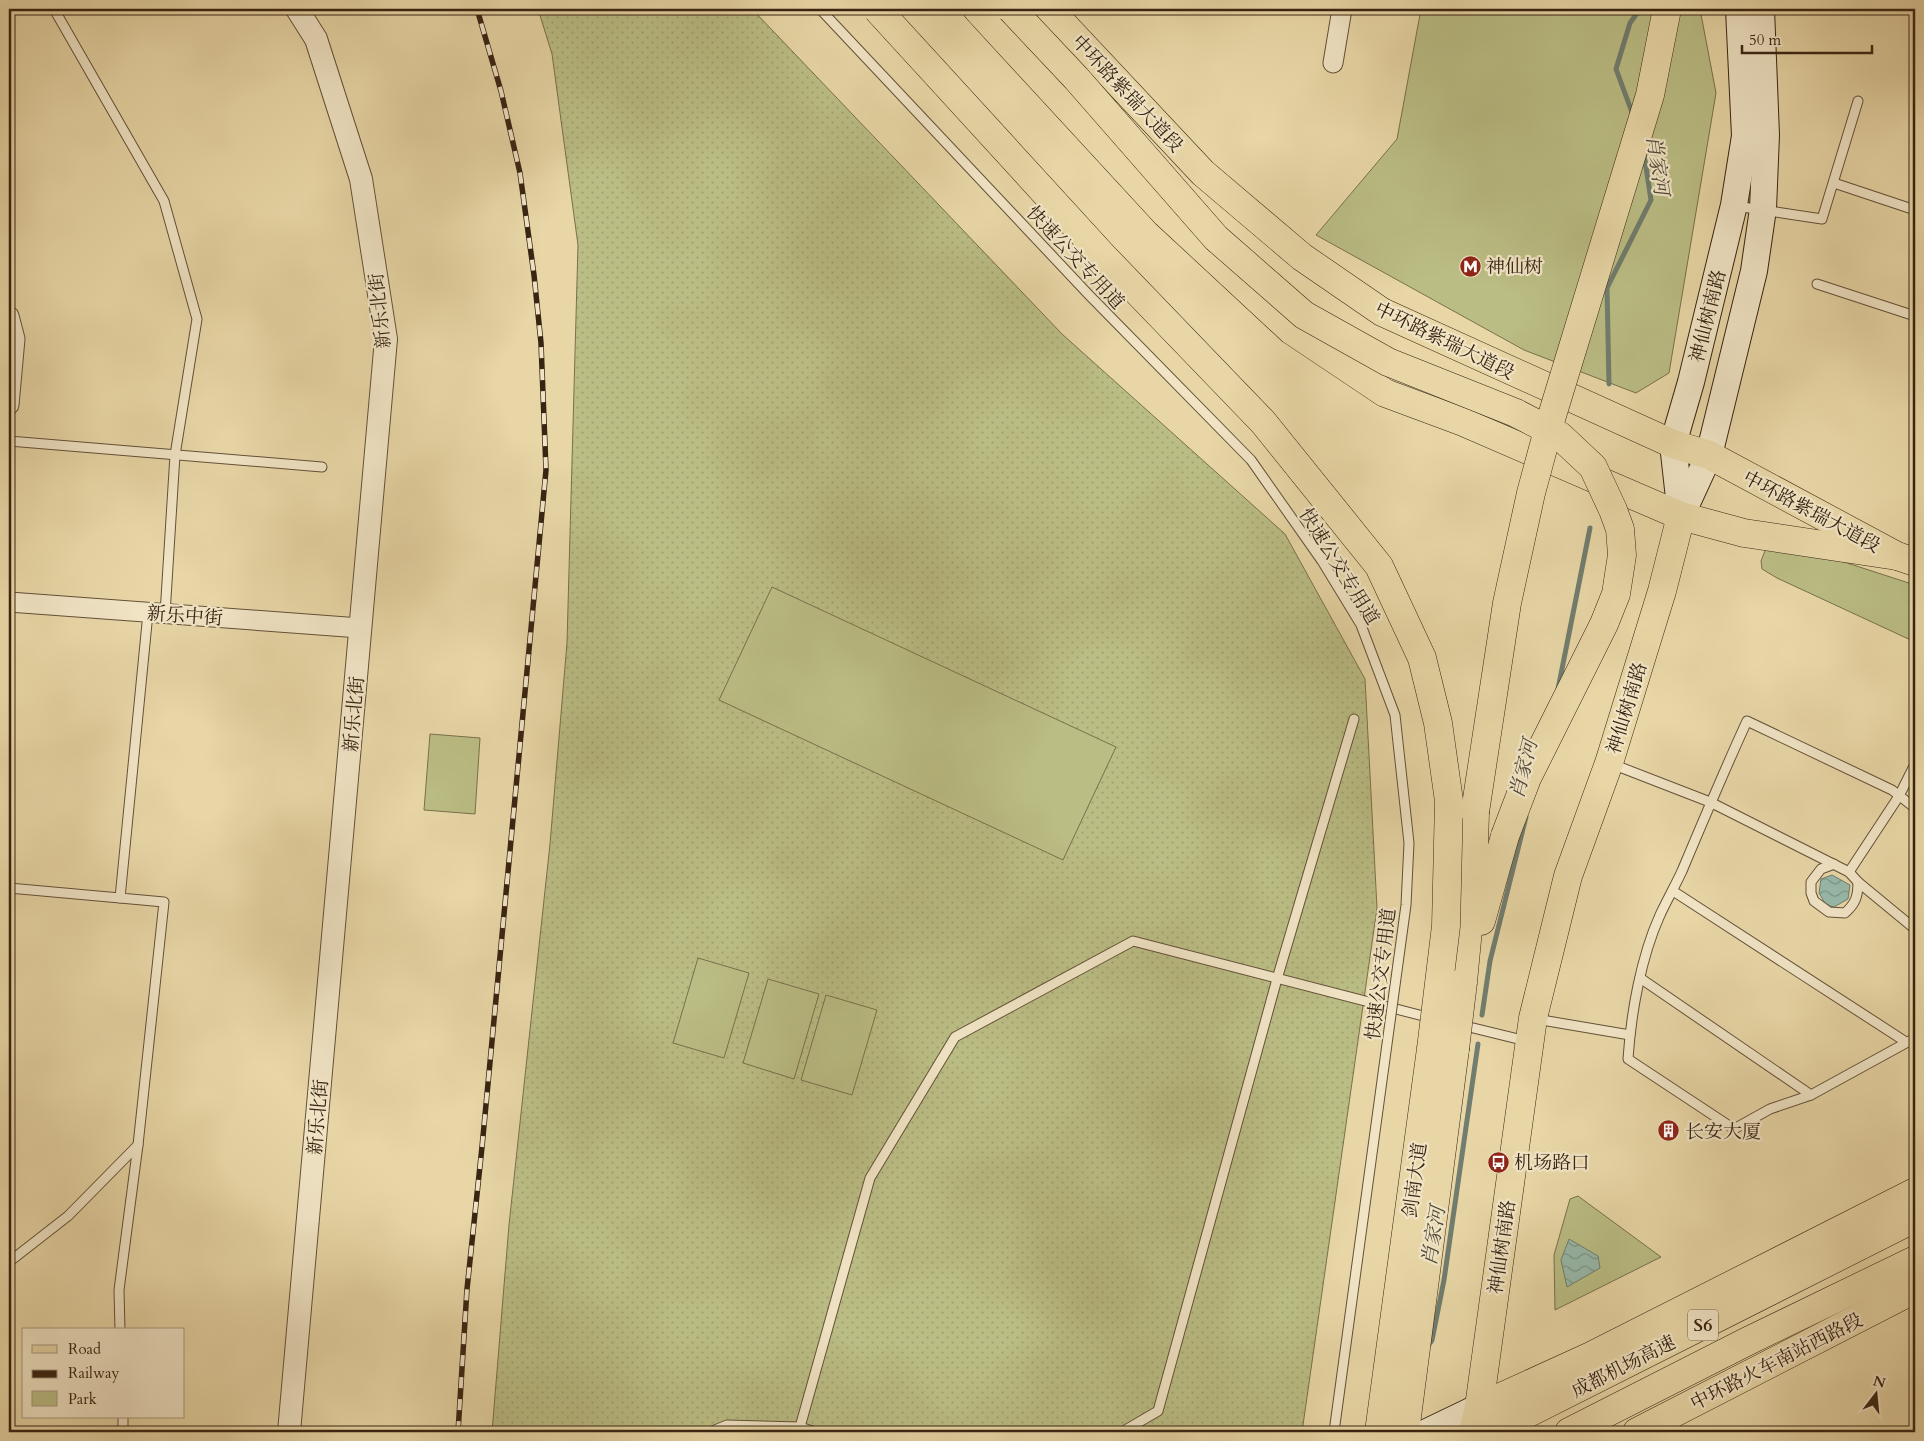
<svg xmlns="http://www.w3.org/2000/svg" width="1924" height="1441" font-family="Cardo,'Noto Serif SC',serif">
<style>
.grass{fill:url(#grass-dots);stroke:#79704c}
.park{fill:#babd84;stroke:#79704c}
.water{fill:url(#water-waves);stroke:#717d6e}
.lines{fill:none;stroke-linecap:round;stroke-linejoin:round}
.stream{stroke:#717d6e;stroke-width:5}
.service-casing{stroke:#645038;stroke-width:11}
.minor-casing{stroke:#645038;stroke-width:21}
.tertiary-casing{stroke:#645038;stroke-width:24}
.secondary-casing{stroke:#382413;stroke-width:28}
.primary-casing{stroke:#382413;stroke-width:29}
.trunk-casing{stroke:#382413;stroke-width:29}
.motorway-casing{stroke:#382413;stroke-width:29}
.service{stroke:#f0e4c5;stroke-width:9}
.minor{stroke:#f0e4c5;stroke-width:19}
.tertiary{stroke:#f0e4c5;stroke-width:22}
.secondary{stroke:#f0e4c5;stroke-width:26}
.primary{stroke:#e8d6a6;stroke-width:28}
.trunk{stroke:#e8d6a6;stroke-width:28}
.motorway{stroke:#e8d6a6;stroke-width:28}
.rail-casing{stroke:#382413;stroke-width:5.5}
.rail{stroke:#f0e4c5;stroke-width:4;stroke-dasharray:11;stroke-linecap:butt}
.service-bridge-casing{stroke:#645038;stroke-width:11;stroke-linecap:butt}
.trunk-bridge-casing{stroke:#382413;stroke-width:29;stroke-linecap:butt}
.service-bridge{stroke:#f0e4c5;stroke-width:9}
.trunk-bridge{stroke:#e8d6a6;stroke-width:28}
.labels{text-anchor:middle;stroke-width:4.5;stroke-linejoin:round;paint-order:stroke}
.shield{fill:#f0e4c5;stroke:#6f5e48;stroke-width:1}
.shield-label{font-size:18px;font-weight:bold;fill:#382413}
.street-label{font-size:19px;fill:#382413;stroke:#f0e4c5}
.poi-label{font-size:19px;fill:#382413;stroke:#f0e4c5;text-anchor:start}
.water-label{font-size:20px;font-style:italic;fill:#504939;stroke:#f0e4c5}
</style>
<defs>
<pattern id="grass-dots" width="8" height="8" patternUnits="userSpaceOnUse" patternTransform="scale(1.25)"><rect width="8" height="8" fill="#babd84"/><path d="M2 2h.1M6 6h.1" fill="none" stroke="#a1a271" stroke-width="1.8" stroke-linecap="round"/></pattern>
<pattern id="water-waves" width="16" height="10" patternUnits="userSpaceOnUse" patternTransform="scale(1.25)"><rect width="16" height="10" fill="#97b9aa"/><path d="M0 5q4-4 8 0t8 0" fill="none" stroke="#7c9689"/></pattern>
</defs>
<rect width="100%" height="100%" fill="#e8d6a6"/>
<filter id="stains"><feTurbulence type="fractalNoise" baseFrequency=".004" numOctaves="4"/><feColorMatrix values="0 0 0 0 .2 0 0 0 0 .09 0 0 0 0 .02 0 0 0 .5 -.17"/></filter>
<radialGradient id="worn" r=".72"><stop offset=".6" stop-color="#630" stop-opacity="0"/><stop offset="1" stop-color="#630" stop-opacity=".3"/></radialGradient>
<path class="grass" d="M 538,9 L 752,9 L 1062,334 L 1285,534 L 1365,679 L 1377,908 L 1302,1432 L 492,1432 L 509,1225 L 550,844 L 567,643 L 578,245 L 552,54 Z"/>
<g class="park">
<path d="M 1421,9 L 1700,9 L 1716,93 L 1669,373 L 1636,393 L 1524,350 L 1316,235 L 1397,139 Z"/>
<path d="M 1770,538 L 1915,585 L 1915,642 L 1777,578 L 1762,569 L 1761,561 Z"/>
<path d="M 772,587 L 1116,747 L 1063,860 L 719,700 Z"/>
<path d="M 430,734 L 480,738 L 475,814 L 424,810 Z"/>
<path d="M 698,958 L 749,973 L 724,1058 L 673,1043 Z"/>
<path d="M 768,979 L 819,994 L 794,1079 L 743,1063 Z"/>
<path d="M 826,995 L 877,1010 L 852,1095 L 801,1080 Z"/>
<path d="M 1578,1196 L 1661,1257 L 1555,1310 L 1554,1255 L 1570,1199 Z"/>
</g>
<g class="water">
<path d="M 1832,875 L 1850,885 L 1848,899 L 1834,907 L 1826,905 L 1819,893 L 1821,879 Z"/>
<path d="M 1569,1239 L 1598,1256 L 1600,1268 L 1567,1287 L 1561,1260 Z"/>
</g>
<g class="lines">
<g class="stream">
<path d="M 1633,115 L 1616,69 L 1630,23 L 1640,9"/>
<path d="M 1609,384 L 1607,288 L 1651,200 L 1644,154"/>
<path d="M 1558,689 L 1590,528"/>
<path d="M 1482,1015 L 1490,961 L 1526,817"/>
<path d="M 1428,1346 L 1432,1340 L 1444,1280 L 1478,1044"/>
</g>
<defs>
<g id="service">
<path d="M 54,9 L 164,201 L 197,319 L 175,455 L 165,614"/>
<path d="M 1834,183 L 1915,210"/>
<path d="M 1736,206 L 1822,219 L 1858,101"/>
<path d="M 1817,284 L 1915,316"/>
<path d="M 9,441 L 322,467"/>
<path d="M 1612,764 L 1710,802 L 1849,872 L 1858,882 L 1915,929"/>
<path d="M 1915,808 L 1892,790 L 1747,721 C 1724,771 1703,821 1682,871 C 1675,886 1667,900 1660,915 C 1641,957 1631,1013 1628,1059 L 1734,1129 L 1770,1109 L 1811,1095 L 1915,1038"/>
<path d="M 1834,864 L 1821,869 L 1811,882 L 1811,893 L 1814,901 L 1829,912 L 1845,913 C 1856,903 1858,896 1858,882"/>
<path d="M 1849,872 L 1899,796 L 1915,764"/>
<path d="M 9,888 L 120,898"/>
<path d="M 1673,891 L 1906,1042"/>
<path d="M 1640,978 L 1811,1095"/>
<path d="M 1536,1019 L 1630,1035"/>
<path d="M 1461,1025 L 1526,1041"/>
<path d="M 9,1262 L 68,1216 L 138,1145"/>
<path d="M 120,1330 L 119,1290 L 138,1145 L 164,902 L 120,898 L 148,613"/>
<path d="M 123,1417 L 123,1432"/>
<path d="M 800,1427 L 870,1178 L 955,1037 L 1133,941 L 1431,1018"/>
<path d="M 710,1432 L 727,1425 L 800,1427 L 815,1432"/>
<path d="M 1122,1432 L 1158,1411 L 1277,979 L 1354,719"/>
</g>
<g id="minor">
<path d="M 1333,63 L 1342,9"/>
<path d="M 9,316 L 15,339 L 9,405"/>
<path d="M 9,602 L 360,628"/>
</g>
<path id="tertiary" d="M 289,1432 L 386,339 L 361,179 L 316,39 L 297,9"/>
<g id="secondary">
<path d="M 1681,516 L 1709,455 L 1754,271 L 1763,209 L 1766,135 L 1761,9"/>
<path d="M 1681,516 L 1673,444 L 1691,382 L 1734,205 L 1745,136 L 1739,9"/>
<path d="M 1427,1432 L 1479,1407"/>
</g>
<g id="primary">
<path d="M 977,9 L 1165,213 L 1291,330 L 1385,393 L 1463,422 L 1681,516 L 1744,533 L 1897,556"/>
<path d="M 1049,9 L 1203,173 L 1302,257 L 1382,312 L 1673,444 L 1709,455 L 1897,556 L 1915,562"/>
<path d="M 1479,1407 L 1591,1356 L 1915,1192"/>
<path d="M 1473,1432 L 1479,1407 L 1533,1018 L 1568,876 L 1609,763 L 1662,591 L 1681,516"/>
<path d="M 1637,1432 L 1915,1289"/>
</g>
<g id="trunk">
<path d="M 1481,921 L 1505,836"/>
<path d="M 1463,982 L 1473,877 L 1475,812"/>
<path d="M 1379,1432 L 1431,1049"/>
<path d="M 1405,1432 L 1455,1049"/>
</g>
<g id="motorway">
<path d="M 1491,1432 L 1915,1218"/>
<path d="M 1569,1432 L 1748,1341 L 1915,1260"/>
</g>
</defs>
<use href="#service" class="service-casing"/>
<use href="#minor" class="minor-casing"/>
<use href="#tertiary" class="tertiary-casing"/>
<use href="#secondary" class="secondary-casing"/>
<use href="#primary" class="primary-casing"/>
<use href="#trunk" class="trunk-casing"/>
<use href="#motorway" class="motorway-casing"/>
<use href="#service" class="service"/>
<use href="#minor" class="minor"/>
<use href="#tertiary" class="tertiary"/>
<use href="#secondary" class="secondary"/>
<use href="#primary" class="primary"/>
<use href="#trunk" class="trunk"/>
<use href="#motorway" class="motorway"/>
<defs>
<path id="rail" d="M 458,1432 L 467,1289 L 482,1147 L 546,470 L 541,343 L 534,275 L 520,173 L 501,91 L 477,9"/>
</defs>
<use href="#rail" class="rail-casing"/>
<use href="#rail" class="rail"/>
<defs>
<path id="service-bridge" d="M 820,9 L 1089,295 L 1251,460 L 1322,561 L 1361,625 L 1395,715 L 1409,843 L 1406,905 L 1334,1432"/>
<g id="trunk-bridge">
<path d="M 877,9 L 1103,256 L 1263,422 L 1379,566 L 1422,658 L 1438,723 L 1449,801 L 1446,926 L 1431,1049"/>
<path d="M 1011,9 L 1076,78 L 1216,238 L 1304,315 L 1388,362 L 1516,413 L 1560,436 L 1593,467 L 1613,510 L 1620,529 L 1622,555 L 1616,594 L 1604,624 L 1527,778 L 1505,836"/>
<path d="M 1475,812 L 1507,603 L 1531,493 L 1551,419 L 1650,95 L 1667,9"/>
<path d="M 1455,1049 L 1463,982"/>
</g>
</defs>
<use href="#service-bridge" class="service-bridge-casing"/>
<use href="#trunk-bridge" class="trunk-bridge-casing"/>
<use href="#service-bridge" class="service-bridge"/>
<use href="#trunk-bridge" class="trunk-bridge"/>
</g>
<defs>
<symbol id="metro-disc" viewBox="-11 -11 22 22"><circle r="9.5" fill="#8f2418" stroke="#f0e4c5"/><path d="M-5.5 5V-5H-3L0 0L3-5H5.5V5H3V-.5L0 4L-3-.5V5Z" fill="#fff"/></symbol>
<symbol id="building-disc" viewBox="-11 -11 22 22"><circle r="9.5" fill="#8f2418" stroke="#f0e4c5"/><path d="M-4-6H4V6H1V3H-1V6H-4ZM-2.5-4.3h1.7v1.8h-1.7ZM.8-4.3h1.7v1.8H.8ZM-2.5-1h1.7V.8h-1.7ZM.8-1h1.7V.8H.8Z" fill="#fff"/></symbol>
<symbol id="bus-disc" viewBox="-11 -11 22 22"><circle r="9.5" fill="#8f2418" stroke="#f0e4c5"/><path d="M-5-6H5V4H4V6H2V4H-2V6H-4V4H-5ZM-3.5-4V0h7V-4ZM-3.5 1.2v1.5H-2V1.2ZM2 1.2v1.5H3.5V1.2Z" fill="#fff"/></symbol>
</defs>
<g fill-rule="evenodd">
<use href="#metro-disc" x="1458" y="254" width="25" height="25"/>
<use href="#building-disc" x="1656" y="1118" width="25" height="25"/>
<use href="#bus-disc" x="1486" y="1150" width="25" height="25"/>
</g>
<g class="labels">
<rect class="shield" x="1688" y="1309.5" width="30" height="31" rx="4"/>
<g class="shield-label">
<text x="1703" y="1331">S6</text>
</g>
<g class="street-label">
<text transform="translate(1128 93) rotate(47)" y="7">中环路紫瑞大道段</text>
<text transform="translate(1076 257) rotate(47)" y="7">快速公交专用道</text>
<text transform="translate(379 311) rotate(-96)" y="7">新乐北街</text>
<text transform="translate(1707 316) rotate(-76)" y="7">神仙树南路</text>
<text transform="translate(1445 340) rotate(26)" y="7">中环路紫瑞大道段</text>
<text transform="translate(1812 511) rotate(28)" y="7">中环路紫瑞大道段</text>
<text transform="translate(1340 566) rotate(58)" y="7">快速公交专用道</text>
<text transform="translate(185 615) rotate(4)" y="7">新乐中街</text>
<text transform="translate(1626 708) rotate(-73)" y="7">神仙树南路</text>
<text transform="translate(353 714) rotate(-85)" y="7">新乐北街</text>
<text transform="translate(1380 974) rotate(-83)" y="7">快速公交专用道</text>
<text transform="translate(317 1117) rotate(-85)" y="7">新乐北街</text>
<text transform="translate(1414 1180) rotate(-82)" y="7">剑南大道</text>
<text transform="translate(1501 1247) rotate(-82)" y="7">神仙树南路</text>
<text transform="translate(1776 1361) rotate(-27)" y="7">中环路火车南站西路段</text>
<text transform="translate(1623 1366) rotate(-27)" y="7">成都机场高速</text>
</g>
<g class="poi-label">
<text x="1486" y="273">神仙树</text>
<text x="1685" y="1138">长安大厦</text>
<text x="1514" y="1169">机场路口</text>
</g>
<g class="water-label">
<text transform="translate(1658 165) rotate(82)" y="7">肖家河</text>
<text transform="translate(1523 769) rotate(-76)" y="7">肖家河</text>
<text transform="translate(1433 1236) rotate(-81)" y="7">肖家河</text>
</g>
</g>
<rect width="1924" height="1441" fill="none" stroke="#e8d6a6" stroke-width="30"/>
<rect x="10" y="10" width="1904" height="1421" fill="none" stroke="#382413" stroke-width="2.5"/>
<rect x="15" y="15" width="1894" height="1411" fill="none" stroke="#382413"/>
<rect x="22" y="1328" width="162" height="90" fill="#f0e4c5" stroke="#a6977e"/>
<rect x="32" y="1345" width="25" height="8" fill="#e8d6a6" stroke="#a6977e"/>
<text x="68" y="1354" font-size="15" fill="#382413">Road</text>
<rect x="32" y="1370" width="25" height="8" fill="#382413" stroke="#a6977e"/>
<text x="68" y="1378" font-size="15" fill="#382413">Railway</text>
<rect x="32" y="1391" width="25" height="15" fill="#babd84" stroke="#a6977e"/>
<text x="68" y="1404" font-size="15" fill="#382413">Park</text>
<g transform="translate(1876 1394) rotate(16)" stroke="#f0e4c5" stroke-width="4" paint-order="stroke">
<path d="M0-4L9 19L0 12L-9 19Z" fill="#382413"/>
<text y="-8" font-size="14" font-weight="bold" text-anchor="middle" fill="#382413">N</text>
</g>
<path d="M1742 45v8h130v-8" fill="none" stroke="#382413" stroke-width="2.5"/>
<text x="1749" y="45" font-size="15" fill="#382413" stroke="#f0e4c5" stroke-width="4" paint-order="stroke">50 m</text>
<rect width="100%" height="100%" filter="url(#stains)"/>
<rect width="100%" height="100%" fill="url(#worn)"/>
</svg>
